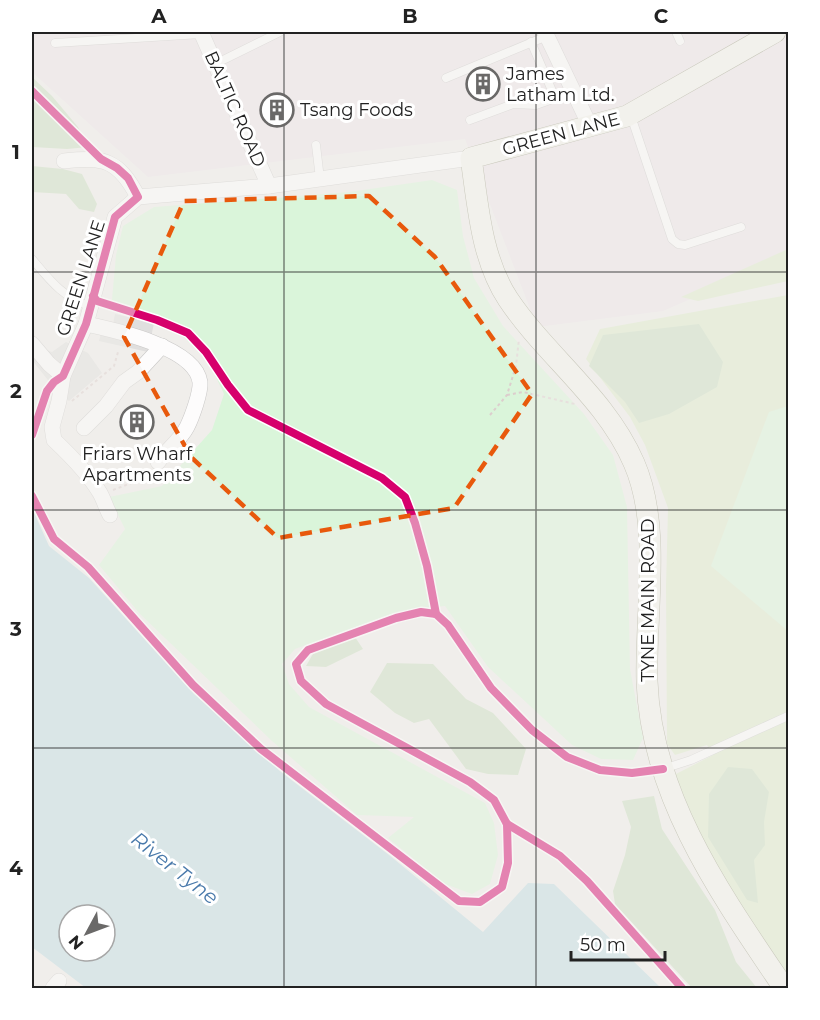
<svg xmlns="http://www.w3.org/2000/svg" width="820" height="1020" font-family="Montserrat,sans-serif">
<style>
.industrial{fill:#ede4e9}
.grass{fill:#ddeccb}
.forest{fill:#cbdec1}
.park{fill:#daf5da}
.parking{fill:#e0dfde}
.water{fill:#bfdbe3;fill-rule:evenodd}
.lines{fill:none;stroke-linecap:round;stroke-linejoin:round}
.lane-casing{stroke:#c9c8c7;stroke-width:9}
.street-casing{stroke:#c9c8c7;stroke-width:16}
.secondary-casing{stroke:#999a82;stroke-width:22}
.path{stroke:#dccecd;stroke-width:2;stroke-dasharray:3 3;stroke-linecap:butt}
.lane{stroke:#fdfcfc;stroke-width:8}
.street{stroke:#fdfcfc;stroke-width:15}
.secondary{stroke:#f4f4ed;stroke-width:21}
.cycleway-casing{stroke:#fff;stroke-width:11}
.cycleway{stroke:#d6006c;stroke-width:8}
.marked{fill:none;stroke:#e8590c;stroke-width:4.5;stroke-dasharray:12 8;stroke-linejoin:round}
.grid{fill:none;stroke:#222;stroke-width:1.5;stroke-opacity:0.55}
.labels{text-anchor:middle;stroke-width:6;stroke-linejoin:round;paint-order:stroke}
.poi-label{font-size:18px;fill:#222;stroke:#fff;text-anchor:start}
.street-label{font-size:18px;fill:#222;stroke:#fff}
.water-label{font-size:20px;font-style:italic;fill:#4a7aab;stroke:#fff}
.neatline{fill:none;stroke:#222;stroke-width:2}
.grid-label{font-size:20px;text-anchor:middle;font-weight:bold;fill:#222}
</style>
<rect width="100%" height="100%" fill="#f0eeeb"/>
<path class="industrial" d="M 32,32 L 788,32 L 788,257 L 663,311 L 537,327 L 465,139 L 148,177 L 32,72 Z"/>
<g class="grass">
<path d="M 788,249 L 788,281 L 698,301 L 681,297 Z"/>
<path d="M 788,295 L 788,978 L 694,830 L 674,775 L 713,755 L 707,745 L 675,755 L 667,744 L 666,586 L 668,508 L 645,445 L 630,417 L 586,359 L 600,329 Z"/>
</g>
<g class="forest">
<path d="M 32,77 L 52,96 L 78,127 L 88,147 L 67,149 L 32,147 Z"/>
<path d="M 32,166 L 63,169 L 82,174 L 97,204 L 94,212 L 79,209 L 66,194 L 32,192 Z"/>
<path d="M 699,324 L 723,362 L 717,387 L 669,414 L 639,423 L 625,402 L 589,366 L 603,335 Z"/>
<path d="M 355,637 L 363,649 L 326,667 L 306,666 L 314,652 Z"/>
<path d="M 387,663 L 433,664 L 466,699 L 493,713 L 526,749 L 518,775 L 488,774 L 466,769 L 429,719 L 414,723 L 395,713 L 370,692 Z"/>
<path d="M 728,767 L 752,769 L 769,792 L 764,822 L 765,845 L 754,860 L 758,903 L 747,900 L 708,837 L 709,794 Z"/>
<path d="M 654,796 L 662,829 L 715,910 L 736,962 L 757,988 L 692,988 L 615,904 L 613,891 L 625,855 L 631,827 L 622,801 Z"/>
</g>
<g class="park">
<path d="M 432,180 L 457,190 L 463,236 L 474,278 L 503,326 L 584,414 L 613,455 L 627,507 L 630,669 L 643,738 L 633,760 L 601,759 L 572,745 L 488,667 L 445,606 L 400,611 L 295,649 L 282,664 L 289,684 L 309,707 L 485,803 L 494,823 L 498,855 L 490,884 L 472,894 L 445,884 L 388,838 L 414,817 L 357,815 L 272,741 L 140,614 L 99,565 L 125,529 L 109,497 L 162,486 L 212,430 L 224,394 L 208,360 L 178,332 L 111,310 L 116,255 L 123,226 L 154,207 L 349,192 Z"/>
<path d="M 788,406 L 788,631 L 711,566 L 769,412 Z"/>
</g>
<g class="parking">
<path d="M 115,314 L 154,323 L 148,352 L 99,341 L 104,322 L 113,324 Z"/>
<path d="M 32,333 L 46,350 L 52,352 L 66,342 L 88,353 L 102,373 L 69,401 L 55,389 L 32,360 Z"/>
</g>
<path class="water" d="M 32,508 L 49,546 L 89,578 L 194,694 L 281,772 L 389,855 L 483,932 L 528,883 L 554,884 L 661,988 L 86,988 L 32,947 ZM 69,915 L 105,915 L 105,951 L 69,951 Z"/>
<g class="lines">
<defs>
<g id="lane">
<path d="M 676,32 L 680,41"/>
<path d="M 55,43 L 201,34"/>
<path d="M 215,64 L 280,32"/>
<path d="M 446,78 L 547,36"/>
<path d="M 631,116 L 672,239 L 678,244 L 685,245 L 741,227"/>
<path d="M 470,120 L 513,104 L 536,105 L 550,100 L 553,93 L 531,42"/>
<path d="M 316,145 L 320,179"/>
<path d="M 32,259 C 49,279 63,298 90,306"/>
<path d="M 663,769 L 691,760 L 788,716"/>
</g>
<g id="street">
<path d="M 201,32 L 269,186"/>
<path d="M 545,32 L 590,126"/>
<path d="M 64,161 C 104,157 118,159 138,197"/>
<path d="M 86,324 C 114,330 195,347 200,382 C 201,392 192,417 187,427 C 181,439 166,451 158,462"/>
<path d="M 32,344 L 49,364 L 63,376"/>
<path d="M 84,428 L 106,406 L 124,382 L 138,372 L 162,346"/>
<path d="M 110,515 C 106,508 104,500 100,493 C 88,473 71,456 54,440 L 52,427 L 59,401 L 63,376 L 86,324 L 115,217 L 138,197 L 269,186 L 471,158"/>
<path d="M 53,988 L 59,981"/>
</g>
<path id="secondary" d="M 775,32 L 627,116 L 471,158 C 478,205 481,258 508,299 C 546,356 606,398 634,463 C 662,527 645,612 647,681 C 651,797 722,896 784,988"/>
</defs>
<use href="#lane" class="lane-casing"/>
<use href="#street" class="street-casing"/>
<use href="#secondary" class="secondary-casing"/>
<g class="path">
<path d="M 507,395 L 523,392 L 575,404"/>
<path d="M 72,401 L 114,366 L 118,352"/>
<path d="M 490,415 L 507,395 L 516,366 L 519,339"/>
<path d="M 113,490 L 134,482 L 149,469"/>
</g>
<use href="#lane" class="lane"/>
<use href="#street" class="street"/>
<use href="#secondary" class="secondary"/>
<defs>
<g id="cycleway">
<path d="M 32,91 L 101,159 L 117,168 L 128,178 L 138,197 L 115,217 L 86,324 L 63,376 L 54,382 L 47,391 L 32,435"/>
<path d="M 93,296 L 97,301 L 157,320 L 188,333 L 206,352 L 228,385 L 248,410 L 382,478 L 405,497 L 415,523 L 427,566 L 436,614"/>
<path d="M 32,496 L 54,539 L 88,567 L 193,685 L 261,749 L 459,901 L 480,902 L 502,887 L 508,863 L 507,824 L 494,800 L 470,782 L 326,704 L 301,681 L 296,664 L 308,650 L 396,618 L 421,612 L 436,614 L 448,625 L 491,688 L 532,730 L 567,757 L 600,770 L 632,773 L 663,769"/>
<path d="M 507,824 L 560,856 L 587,881 L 682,988"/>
</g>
</defs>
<use href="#cycleway" class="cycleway-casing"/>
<use href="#cycleway" class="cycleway"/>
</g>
<path d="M0 0H820V1020H0ZM 369,196 L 435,257 L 532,394 L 454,508 L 278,538 L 191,457 L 124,337 L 184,201 Z" fill="#f0eeeb" fill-opacity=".55" fill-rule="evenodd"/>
<path class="marked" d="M 369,196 L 435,257 L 532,394 L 454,508 L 278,538 L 191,457 L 124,337 L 184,201 Z"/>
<path class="grid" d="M 284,32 L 284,988M 536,32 L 536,988M 32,272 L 788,272M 32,510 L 788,510M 32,748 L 788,748"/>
<defs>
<symbol id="building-ring" viewBox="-11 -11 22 22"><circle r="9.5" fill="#fff" stroke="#6a6968" stroke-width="1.5"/><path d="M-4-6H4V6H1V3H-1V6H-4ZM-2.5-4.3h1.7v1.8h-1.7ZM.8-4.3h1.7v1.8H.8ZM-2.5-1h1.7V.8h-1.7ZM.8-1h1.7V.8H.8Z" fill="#6a6968"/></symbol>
</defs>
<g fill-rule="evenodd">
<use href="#building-ring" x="464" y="65" width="38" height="38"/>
<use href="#building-ring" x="258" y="91" width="38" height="38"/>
<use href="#building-ring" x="118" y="403" width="38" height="38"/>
</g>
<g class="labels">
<g class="poi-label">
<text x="506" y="80">James<tspan x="506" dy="21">Latham Ltd.</tspan></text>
<text x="300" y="116">Tsang Foods</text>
<text x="137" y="460" text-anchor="middle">Friars Wharf<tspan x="137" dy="21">Apartments</tspan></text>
</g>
<g class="street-label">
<text transform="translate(235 109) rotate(66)" y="6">BALTIC ROAD</text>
<text transform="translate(561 134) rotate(-15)" y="6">GREEN LANE</text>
<text transform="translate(81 278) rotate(-72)" y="6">GREEN LANE</text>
<text transform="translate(648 600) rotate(-90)" y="6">TYNE MAIN ROAD</text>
</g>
<g class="water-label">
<text transform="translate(175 868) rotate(38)" y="7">River Tyne</text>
</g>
</g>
<rect width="820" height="1020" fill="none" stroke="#ffffff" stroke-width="66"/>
<g transform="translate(87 933) rotate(229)"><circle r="28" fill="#ffffff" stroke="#a7a7a7" stroke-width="1.5"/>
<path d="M0-4.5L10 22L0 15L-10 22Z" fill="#6a6968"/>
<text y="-9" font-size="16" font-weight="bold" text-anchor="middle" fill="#222222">N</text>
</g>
<path d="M571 951v9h94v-9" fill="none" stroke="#222222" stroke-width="3"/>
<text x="580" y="951" font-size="18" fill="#222222" stroke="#ffffff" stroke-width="4.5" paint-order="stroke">50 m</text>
<rect x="33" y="33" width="754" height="954" class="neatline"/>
<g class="grid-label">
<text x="159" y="23">A</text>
<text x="410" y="23">B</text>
<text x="661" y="23">C</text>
<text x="16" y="159">1</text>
<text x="16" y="398">2</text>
<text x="16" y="636">3</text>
<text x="16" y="875">4</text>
</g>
</svg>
